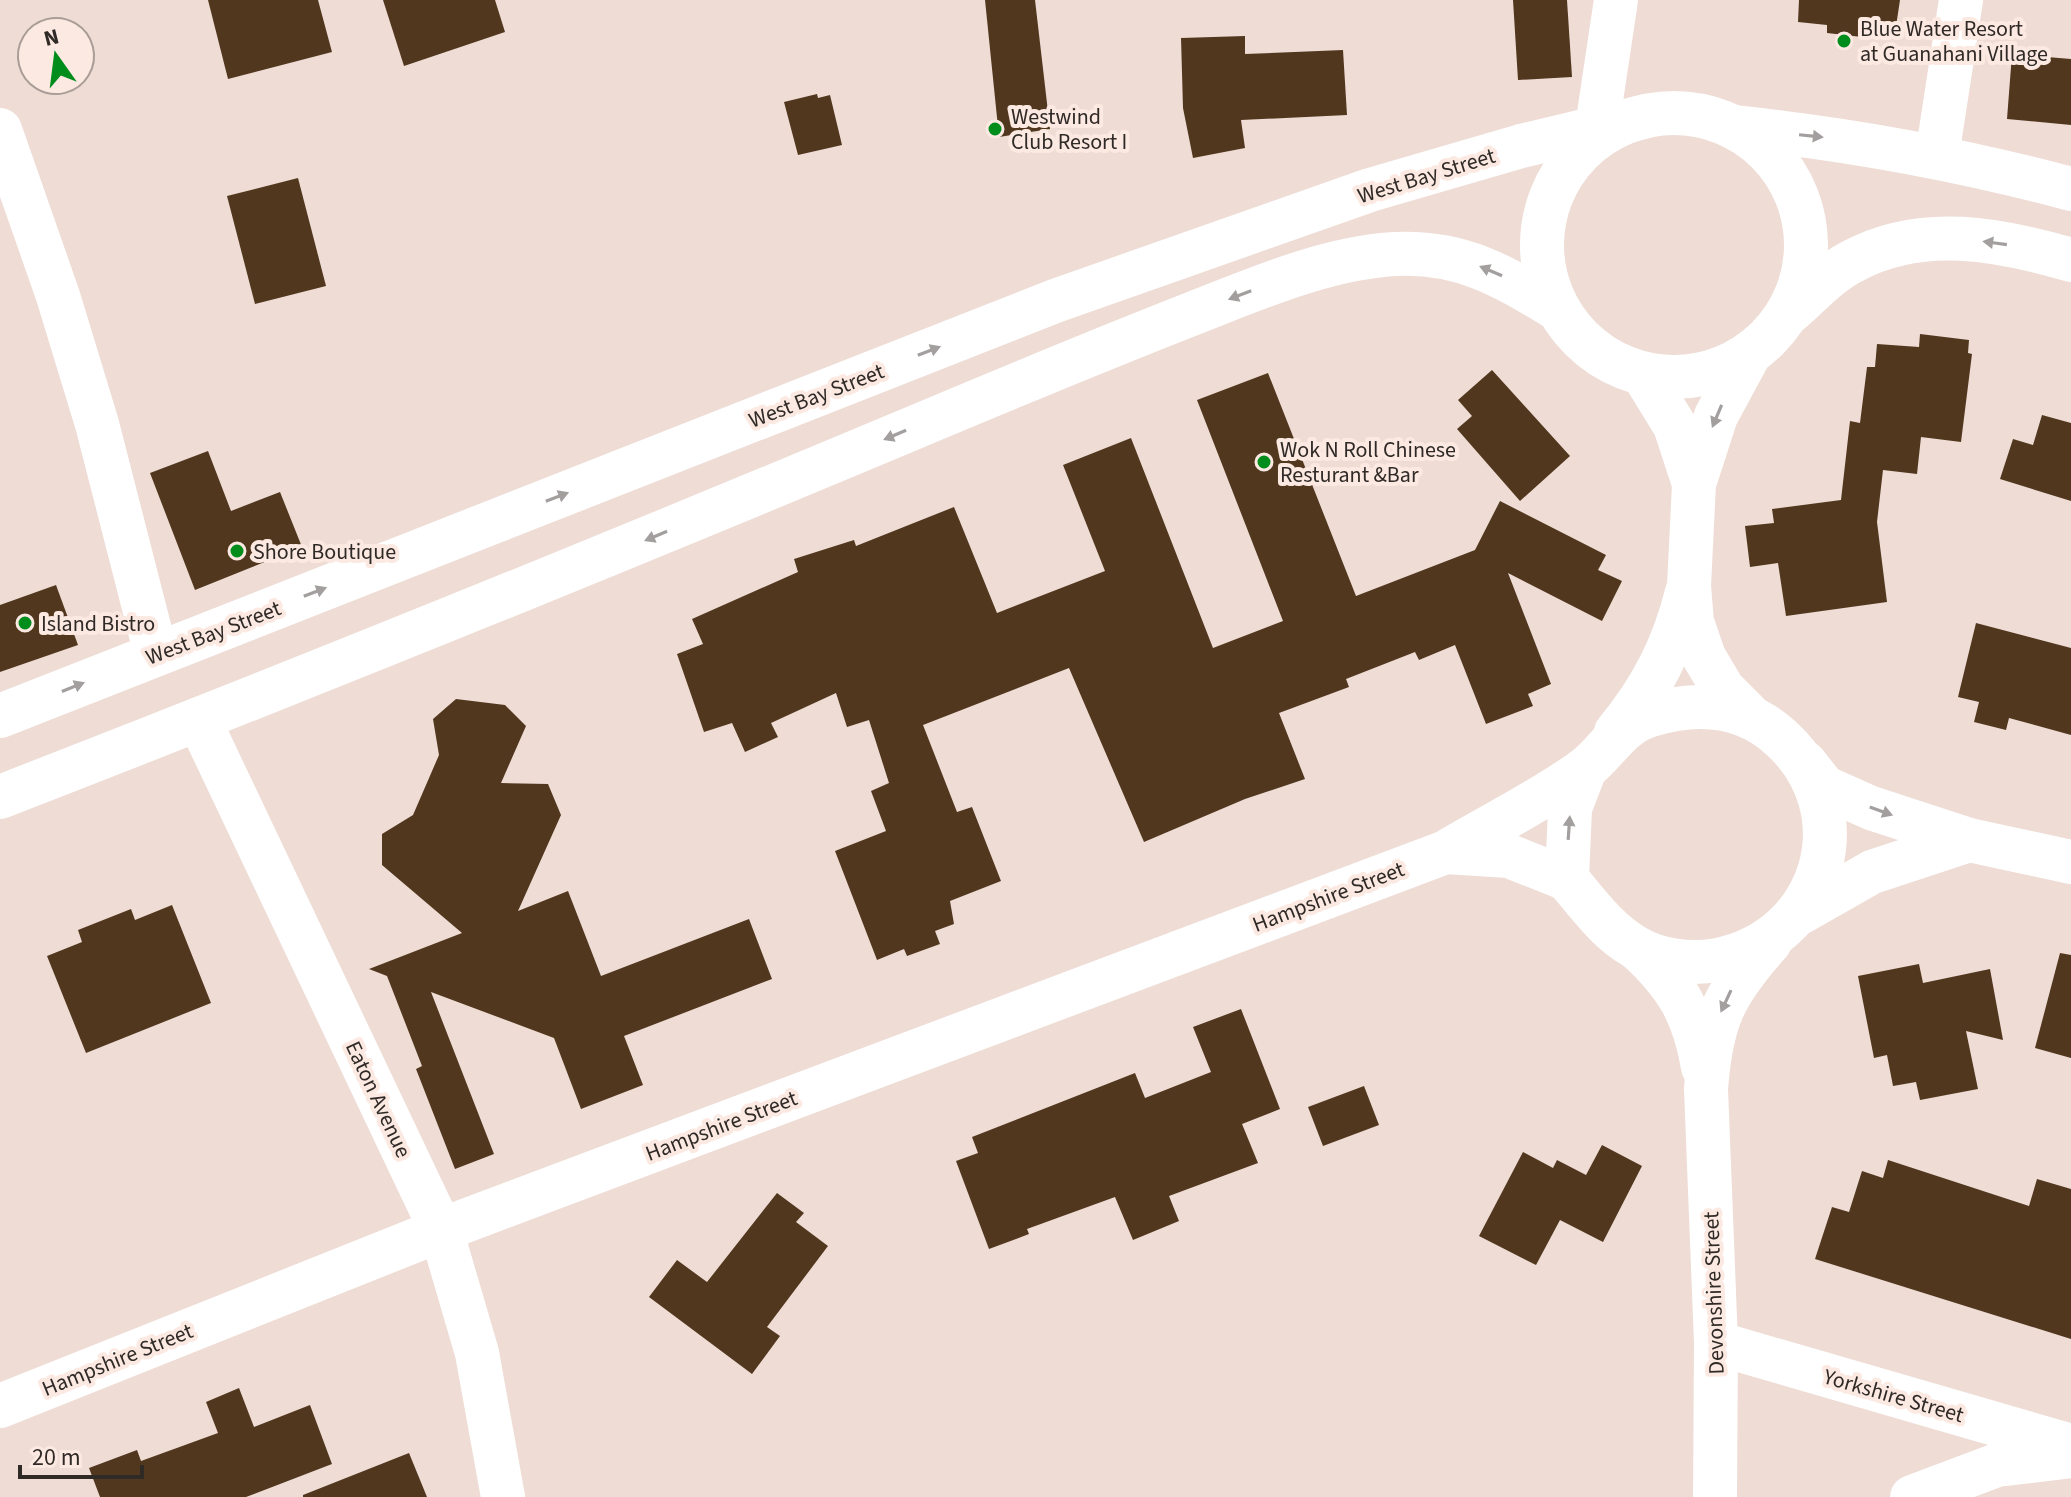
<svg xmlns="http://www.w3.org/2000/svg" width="2071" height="1497" font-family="'Source Sans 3',sans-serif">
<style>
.building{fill:#51371e}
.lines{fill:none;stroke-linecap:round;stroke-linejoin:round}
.minor{stroke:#fff;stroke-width:44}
.major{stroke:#fff;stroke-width:44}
.oneway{fill:#a29f9e}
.poi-dot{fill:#018d1c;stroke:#fbe9e2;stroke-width:3}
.labels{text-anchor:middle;stroke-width:8;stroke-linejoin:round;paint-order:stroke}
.poi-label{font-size:22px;fill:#302a27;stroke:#fbe9e2;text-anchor:start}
.street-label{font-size:22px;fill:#302a27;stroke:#fbe9e2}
</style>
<rect width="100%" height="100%" fill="#eedcd5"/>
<g class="building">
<path d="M 208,0 L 318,0 L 332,52 L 228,79 Z"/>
<path d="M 383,0 L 495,0 L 505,32 L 404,66 Z"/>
<path d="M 985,0 L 1035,0 L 1050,129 L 999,137 Z"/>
<path d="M 1513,0 L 1567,0 L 1572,77 L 1518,80 Z"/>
<path d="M 1799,0 L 1900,0 L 1895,33 L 1862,29 L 1862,37 L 1827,33 L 1827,25 L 1798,22 Z"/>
<path d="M 1245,36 L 1245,54 L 1343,50 L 1347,115 L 1241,120 L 1245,148 L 1193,158 L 1183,108 L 1181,38 Z"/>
<path d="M 2012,54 L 2071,59 L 2071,125 L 2007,119 Z"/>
<path d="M 817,94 L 818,98 L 830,95 L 842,145 L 798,155 L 784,102 Z"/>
<path d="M 298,178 L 326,286 L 255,304 L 227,196 Z"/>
<path d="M 1920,334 L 1969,340 L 1968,353 L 1972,354 L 1961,442 L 1921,437 L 1917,474 L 1883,470 L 1877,522 L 1887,602 L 1786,616 L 1778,563 L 1750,567 L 1745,526 L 1774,523 L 1772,509 L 1841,500 L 1850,421 L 1860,423 L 1867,367 L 1875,367 L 1877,344 L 1919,347 Z"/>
<path d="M 1492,370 L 1570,456 L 1520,501 L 1457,429 L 1472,416 L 1458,400 Z"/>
<path d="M 1268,373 L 1356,596 L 1475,550 L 1500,501 L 1606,555 L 1598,570 L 1622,581 L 1602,621 L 1508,573 L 1551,684 L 1528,694 L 1533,706 L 1486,724 L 1455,645 L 1419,660 L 1415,652 L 1346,679 L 1349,687 L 1279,713 L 1305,779 L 1245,799 L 1144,842 L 1069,668 L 923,725 L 957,812 L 972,807 L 1001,881 L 950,901 L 954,924 L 935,931 L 940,944 L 907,956 L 904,949 L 877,960 L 835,851 L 886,831 L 871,791 L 889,783 L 869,720 L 847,727 L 836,693 L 771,723 L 778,737 L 745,752 L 732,723 L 704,732 L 677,654 L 703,644 L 692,619 L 798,572 L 794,559 L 854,540 L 856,546 L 954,507 L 997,613 L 1105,571 L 1063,465 L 1131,438 L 1213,648 L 1283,621 L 1197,400 Z"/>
<path d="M 2042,415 L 2071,423 L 2071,501 L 2000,479 L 2013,439 L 2033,445 Z"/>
<path d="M 208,451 L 231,511 L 280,492 L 302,547 L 195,590 L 150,473 Z"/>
<path d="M 56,585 L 78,645 L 0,672 L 0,605 Z"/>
<path d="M 1976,623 L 2071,648 L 2071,735 L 2009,718 L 2006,730 L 1974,722 L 1979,702 L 1958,697 Z"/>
<path d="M 456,699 L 505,705 L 526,726 L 501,783 L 548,784 L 561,815 L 518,911 L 568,891 L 601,976 L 749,919 L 772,979 L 624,1036 L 643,1085 L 581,1109 L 554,1038 L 431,992 L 494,1154 L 455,1169 L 416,1069 L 422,1066 L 387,976 L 369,969 L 462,933 L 382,865 L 382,834 L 413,815 L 439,755 L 433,719 Z"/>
<path d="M 172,905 L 211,1003 L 86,1053 L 47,956 L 82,942 L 78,930 L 131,909 L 135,920 Z"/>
<path d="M 2060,953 L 2071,955 L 2071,1058 L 2035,1048 Z"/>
<path d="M 1919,964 L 1923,983 L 1990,969 L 2003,1040 L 1966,1031 L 1978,1089 L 1920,1100 L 1916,1082 L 1893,1086 L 1887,1055 L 1874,1058 L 1858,976 Z"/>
<path d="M 1241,1009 L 1280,1109 L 1242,1124 L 1258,1163 L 1169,1196 L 1179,1221 L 1133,1240 L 1115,1197 L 1027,1229 L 1029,1234 L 989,1249 L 956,1161 L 978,1153 L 972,1137 L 1135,1073 L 1145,1098 L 1211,1072 L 1193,1027 Z"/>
<path d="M 1364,1086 L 1379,1125 L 1323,1146 L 1308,1107 Z"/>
<path d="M 1602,1145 L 1642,1166 L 1603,1242 L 1560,1220 L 1536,1265 L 1479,1236 L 1523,1152 L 1553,1168 L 1557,1160 L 1586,1175 Z"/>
<path d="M 1888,1160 L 2029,1206 L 2037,1179 L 2071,1189 L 2071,1339 L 1815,1259 L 1832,1207 L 1849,1212 L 1862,1171 L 1883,1178 Z"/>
<path d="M 777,1193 L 804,1213 L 796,1222 L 828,1246 L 767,1327 L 780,1336 L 752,1374 L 649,1297 L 677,1260 L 707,1282 Z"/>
<path d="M 239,1388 L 254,1427 L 310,1405 L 332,1464 L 246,1497 L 100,1497 L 89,1468 L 137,1450 L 141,1461 L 218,1433 L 206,1402 Z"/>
<path d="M 409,1453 L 427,1497 L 303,1497 L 303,1495 Z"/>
</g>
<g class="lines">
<g class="minor">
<path d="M 1597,127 L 1616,0"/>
<path d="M 0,130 L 58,296 L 97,424 L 156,654"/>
<path d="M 1937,156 L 1961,0"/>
<path d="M 1643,374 L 1675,426 L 1694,484"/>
<path d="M 1749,715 L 1723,689 L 1704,657 L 1692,622 L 1689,586 L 1694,484 L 1716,416 L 1750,353"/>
<path d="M 199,720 L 441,1230 L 477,1353 L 503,1497"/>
<path d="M 1616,732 C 1652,689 1674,645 1687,592"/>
<path d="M 1805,763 L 1824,787 L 1871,808 L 1969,840 L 2071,862"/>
<path d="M 1446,852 L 1509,856 L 1567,879"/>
<path d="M 1800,913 L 1872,872 L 1969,840"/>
<path d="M 1638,949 C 1677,985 1694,1014 1703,1067"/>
<path d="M 1716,1343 L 2071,1446"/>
<path d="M 0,1406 L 441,1230 L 1446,852 C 1491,825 1539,802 1582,771 C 1607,754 1617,725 1651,715 C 1697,701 1744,704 1781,738 C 1862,812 1825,939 1717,960 C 1690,965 1659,961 1635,947 C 1607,931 1588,904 1567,879 L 1570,808 L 1585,769"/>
<path d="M 1715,1497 L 1716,1343 L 1706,1089 C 1711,1020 1724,993 1770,942"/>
<path d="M 1912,1497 L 1997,1465 L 2071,1456"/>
</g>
<g class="major">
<circle cx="1674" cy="245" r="132"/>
<path d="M 1733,127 C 1849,139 1959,159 2071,189"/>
<path d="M 1790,312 C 1810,295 1829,273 1853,261 C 1922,224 2000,239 2071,260"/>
<path d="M 0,716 L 1055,301 L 1370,190 L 1521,146 L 1647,116"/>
<path d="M 0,797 C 304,679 605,557 906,431 C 1001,391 1097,351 1194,313 C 1258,288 1326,258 1395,254 C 1463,251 1503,276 1559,310"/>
</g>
</g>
<defs><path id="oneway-solid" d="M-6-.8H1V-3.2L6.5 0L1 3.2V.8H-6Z" transform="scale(2)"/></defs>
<g class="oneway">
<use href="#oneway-solid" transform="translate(1811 136) rotate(6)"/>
<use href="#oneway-solid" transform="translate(1995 243) rotate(-172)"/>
<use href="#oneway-solid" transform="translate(1491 271) rotate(-157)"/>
<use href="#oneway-solid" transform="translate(1240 295) rotate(159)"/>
<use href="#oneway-solid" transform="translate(929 351) rotate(-21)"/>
<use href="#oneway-solid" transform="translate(1717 416) rotate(113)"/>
<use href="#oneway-solid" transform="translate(895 435) rotate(157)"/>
<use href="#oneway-solid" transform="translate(557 497) rotate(-21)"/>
<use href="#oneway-solid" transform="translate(656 536) rotate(157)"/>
<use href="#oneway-solid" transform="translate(315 592) rotate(-21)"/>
<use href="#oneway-solid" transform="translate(73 687) rotate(-22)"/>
<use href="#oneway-solid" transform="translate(1881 811) rotate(20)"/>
<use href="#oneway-solid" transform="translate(1569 828) rotate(-86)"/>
<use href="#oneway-solid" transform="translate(1726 1001) rotate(115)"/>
</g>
<g class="poi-dot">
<circle cx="1844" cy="41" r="8"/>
<circle cx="995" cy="129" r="8"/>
<circle cx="1264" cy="462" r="8"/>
<circle cx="237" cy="551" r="8"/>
<circle cx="25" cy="623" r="8"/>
</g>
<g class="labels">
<g class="poi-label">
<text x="1860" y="36">Blue Water Resort<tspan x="1860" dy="25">at Guanahani Village</tspan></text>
<text x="1011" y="124">Westwind<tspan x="1011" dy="25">Club Resort I</tspan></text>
<text x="1280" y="457">Wok N Roll Chinese<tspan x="1280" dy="25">Resturant &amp;Bar</tspan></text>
<text x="253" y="559">Shore Boutique</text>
<text x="41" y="631">Island Bistro</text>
</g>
<g class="street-label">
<text transform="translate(1426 175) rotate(-17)" y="8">West Bay Street</text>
<text transform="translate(816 395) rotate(-21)" y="8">West Bay Street</text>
<text transform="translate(213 632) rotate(-21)" y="8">West Bay Street</text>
<text transform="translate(1328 896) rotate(-21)" y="8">Hampshire Street</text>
<text transform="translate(379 1099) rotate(65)" y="8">Eaton Avenue</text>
<text transform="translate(721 1125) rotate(-21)" y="8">Hampshire Street</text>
<text transform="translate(1713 1293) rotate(-92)" y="8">Devonshire Street</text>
<text transform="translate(117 1359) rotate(-22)" y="8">Hampshire Street</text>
<text transform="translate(1894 1395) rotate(16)" y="8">Yorkshire Street</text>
</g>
</g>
<g transform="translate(56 56) rotate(346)"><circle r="38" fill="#fbe9e2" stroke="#aa9d97" stroke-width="2"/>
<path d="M0-6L14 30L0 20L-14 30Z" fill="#018d1c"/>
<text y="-12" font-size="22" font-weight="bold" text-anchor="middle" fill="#302a27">N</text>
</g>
<path d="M20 1465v12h122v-12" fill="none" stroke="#302a27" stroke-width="4"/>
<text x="32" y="1465" font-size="24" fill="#302a27" stroke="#fbe9e2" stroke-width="6" paint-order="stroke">20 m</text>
</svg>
